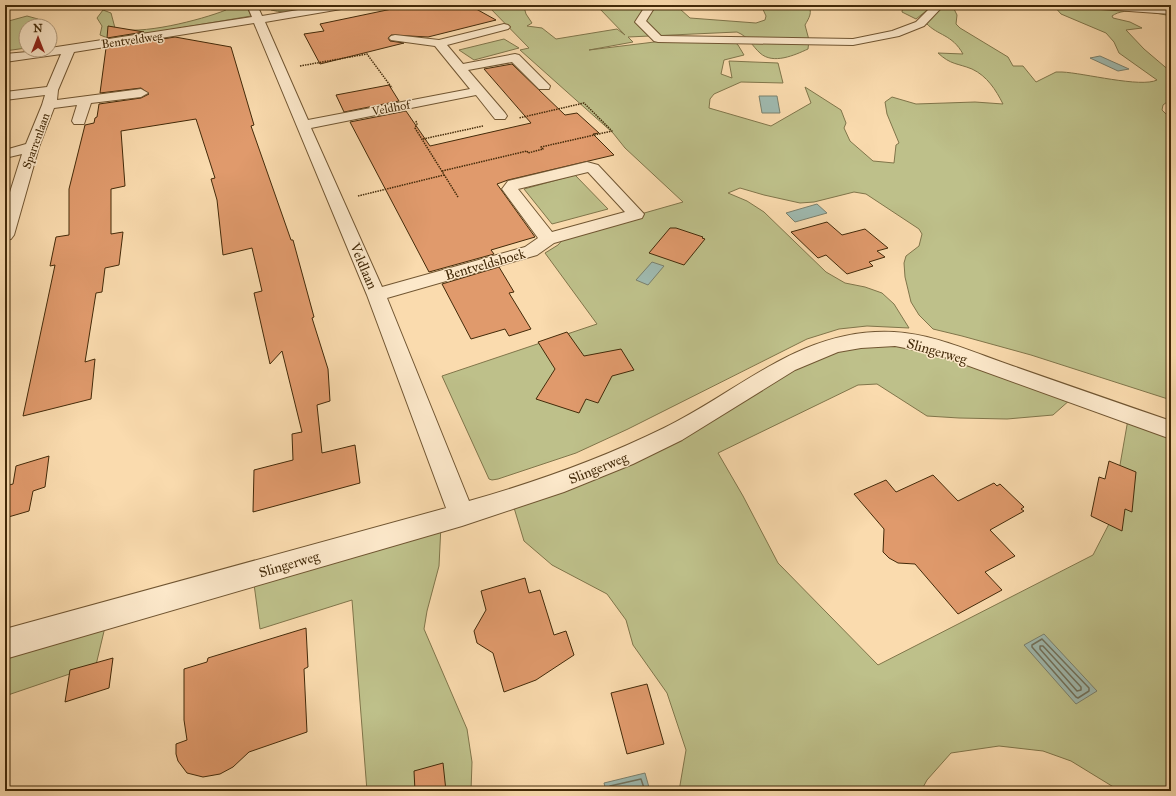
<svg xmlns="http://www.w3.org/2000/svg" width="1176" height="796" font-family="'IM FELL Great Primer',serif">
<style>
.green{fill:#bec08a;stroke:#80754a}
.water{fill:#9fbab0;stroke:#7a806d}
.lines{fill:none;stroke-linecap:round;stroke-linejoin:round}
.shore{stroke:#71725c;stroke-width:1.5}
.building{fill:#e09a6c;stroke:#432a09}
.minor-casing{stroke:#715632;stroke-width:2}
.path{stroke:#432a09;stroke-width:1.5;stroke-dasharray:1.5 1;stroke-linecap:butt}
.minor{fill:#fce8ca;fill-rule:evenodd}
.labels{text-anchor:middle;stroke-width:3;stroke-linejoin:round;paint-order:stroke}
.far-street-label{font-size:12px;fill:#432a09;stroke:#fce8ca}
.street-label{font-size:14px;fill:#432a09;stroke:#fce8ca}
</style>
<rect width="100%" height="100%" fill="#fadbae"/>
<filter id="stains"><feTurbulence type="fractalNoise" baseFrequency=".005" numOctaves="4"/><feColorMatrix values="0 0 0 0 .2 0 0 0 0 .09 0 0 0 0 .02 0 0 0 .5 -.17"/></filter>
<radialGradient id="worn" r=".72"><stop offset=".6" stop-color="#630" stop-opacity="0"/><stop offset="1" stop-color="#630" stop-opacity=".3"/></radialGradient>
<g class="green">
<path d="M 227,5 L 246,5 L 251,16 L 150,33 L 132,34 L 113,40 L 100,35 L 102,26 L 97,18 L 103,10 L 111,13 L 115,28 C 139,36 201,20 226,10 Z"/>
<path d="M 270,5 L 324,5 C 307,8 288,15 271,10 Z"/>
<path d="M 487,5 L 548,5 L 524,7 L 526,14 L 532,23 L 527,26 L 542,28 L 556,39 L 617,29 L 625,35 L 599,8 L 588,5 L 681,5 L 680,9 L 690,18 L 756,23 L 765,20 L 766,16 L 761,5 L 808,5 C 813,12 809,18 805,25 L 809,40 L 808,49 C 795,55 773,65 760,53 C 752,46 749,37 737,32 L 628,37 L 633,42 L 589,50 L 679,39 L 731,39 L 738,45 L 744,55 L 724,60 L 721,74 L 732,78 L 729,61 L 778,63 L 783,83 L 741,82 L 714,94 L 710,99 L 709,108 L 771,126 L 811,103 L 805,87 L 841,110 L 846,123 L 844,128 L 850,141 L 873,161 L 894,163 L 896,145 L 899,143 L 887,114 L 885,102 L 892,97 L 916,104 L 975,102 L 1003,104 C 996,90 987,76 972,69 C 957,63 951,65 938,53 L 963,54 C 952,34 938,36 926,23 L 939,11 L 942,5 L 952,5 L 957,15 L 956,24 L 960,28 L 1008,57 L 1013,66 L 1023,66 L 1036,82 L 1056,72 L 1062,72 C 1084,73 1141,88 1157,80 L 1119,53 L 1114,42 L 1106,33 L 1061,14 L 1054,6 L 1171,13 L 1171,16 C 1156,13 1125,6 1112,16 L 1113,18 L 1130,22 L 1142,28 L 1126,30 L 1144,49 L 1171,72 L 1171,99 L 1163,105 L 1162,110 L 1171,119 L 1171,400 L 1031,355 L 962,336 L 933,329 L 919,315 L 911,302 L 905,277 L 904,263 L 906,256 L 919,246 L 922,234 L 919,229 L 866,194 L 854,192 L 814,202 L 800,203 L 764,195 L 740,188 L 728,193 L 747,201 L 764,212 L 826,272 L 845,283 L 865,287 L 882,293 L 894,304 L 909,328 L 867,326 L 839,329 L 807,339 L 628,429 L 576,453 L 498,479 L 492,480 L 489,479 L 442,376 L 597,324 L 545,253 L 558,245 L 567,235 L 683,202 L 625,148 L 613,133 L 520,50 L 529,48 Z"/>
<path d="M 903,5 L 930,5 L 931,7 L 916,19 L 902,12 Z"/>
<path d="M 27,16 L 38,19 L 29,26 L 26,26 L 23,30 L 26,35 L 26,48 L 5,51 L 5,22 Z"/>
<path d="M 504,39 L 519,48 L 474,60 L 459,50 Z"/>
<path d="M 575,175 L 608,209 L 552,224 L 524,189 Z"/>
<path d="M 908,343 L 1080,391 L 1053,415 L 1007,419 L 959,418 L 927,416 L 877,384 L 858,385 L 718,453 L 743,496 L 778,563 L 878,665 L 1093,555 L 1110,522 L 1130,408 L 1171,422 L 1171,791 L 1120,791 L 1071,761 L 1043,751 L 999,746 L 951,753 L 927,780 L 921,791 L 679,791 L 686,750 L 667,693 L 633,645 L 626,620 L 607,594 L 552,565 L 524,541 L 512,501 L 830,348 Z"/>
<path d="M 441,525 L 439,566 L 427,611 L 424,629 L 467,729 L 472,762 L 471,791 L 367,791 L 352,600 L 260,629 L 254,584 Z"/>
<path d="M 105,627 L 96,665 L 5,696 L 5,655 Z"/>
</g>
<g class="water">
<path d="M 1100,56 L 1129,69 L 1118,71 L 1090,58 Z"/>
<path d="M 759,96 L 777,96 L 780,113 L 762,113 Z"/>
<path d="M 817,204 L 827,213 L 795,222 L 786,213 Z"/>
<path d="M 652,262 L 664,266 L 648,285 L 636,280 Z"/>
<path d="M 1044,634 L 1097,691 L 1076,704 L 1024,645 Z"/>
<path d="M 645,773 L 650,791 L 606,791 L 604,783 Z"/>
</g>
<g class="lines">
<g class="shore">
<path d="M 1042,639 L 1089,688 L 1089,691 L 1078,698 L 1076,697 L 1032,647 L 1032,645 Z"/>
<path d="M 1040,646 L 1043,646 L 1081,687 L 1081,690 L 1077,691 L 1040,649 Z"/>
<path d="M 609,791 L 610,786 L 641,779 L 645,791"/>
</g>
</g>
<g class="building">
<path d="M 411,5 L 469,5 L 496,20 L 428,37 L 391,35 L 388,38 L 390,41 L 404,43 L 320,64 L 304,34 L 324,31 L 320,24 Z"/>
<path d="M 108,26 L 144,32 L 107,38 Z"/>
<path d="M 175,37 L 231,47 L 254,125 L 251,126 L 291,240 L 293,240 L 314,317 L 312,318 L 328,369 L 330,401 L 317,405 L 322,453 L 355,445 L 360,483 L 253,512 L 254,470 L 293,460 L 292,434 L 302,432 L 282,351 L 270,364 L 254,293 L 262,291 L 252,248 L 223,255 L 217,200 L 211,179 L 215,178 L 196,119 L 121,131 L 125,186 L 111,189 L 111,234 L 123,232 L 119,265 L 105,268 L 102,292 L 96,293 L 85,362 L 95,359 L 91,399 L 23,416 L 55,265 L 50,266 L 56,237 L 69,235 L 69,189 L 85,125 L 94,123 L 95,118 L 97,117 L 99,104 L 141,98 L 149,94 L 141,88 L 100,93 L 106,48 Z"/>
<path d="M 512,64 L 565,115 L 577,113 L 599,133 L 593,134 L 614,155 L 508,180 L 497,184 L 535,237 L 491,250 L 494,254 L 429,272 L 350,122 L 406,111 L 430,146 L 531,123 L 484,69 Z"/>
<path d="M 389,85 L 399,101 L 344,112 L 336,95 Z"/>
<path d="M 827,222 L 842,235 L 865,229 L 888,248 L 877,251 L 885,257 L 869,262 L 873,266 L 847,274 L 826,255 L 818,258 L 791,232 Z"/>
<path d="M 670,228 L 676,228 L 703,237 L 702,238 L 705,239 L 684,265 L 649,253 Z"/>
<path d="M 499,267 L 514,292 L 509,293 L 531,329 L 509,336 L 505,329 L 471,339 L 442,284 Z"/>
<path d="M 567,332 L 584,356 L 621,349 L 634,370 L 612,376 L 598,403 L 586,399 L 579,413 L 536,399 L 555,369 L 538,342 Z"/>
<path d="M 49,456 L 45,487 L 33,491 L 29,511 L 5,518 L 5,486 L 13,484 L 16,466 Z"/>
<path d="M 1109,461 L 1136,472 L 1132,512 L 1125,509 L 1122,531 L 1091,516 L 1099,477 L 1105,479 Z"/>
<path d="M 933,475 L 958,501 L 994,483 L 997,486 L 1000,484 L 1024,507 L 1021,509 L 1024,511 L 990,530 L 1015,556 L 985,572 L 1002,590 L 958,614 L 915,564 L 898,563 L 889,558 L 883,552 L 884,529 L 854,494 L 886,480 L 896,492 Z"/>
<path d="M 525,578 L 529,593 L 540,590 L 554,635 L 566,631 L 574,655 L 536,680 L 504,692 L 493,653 L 477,643 L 474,631 L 486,610 L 481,591 Z"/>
<path d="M 306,628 L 308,667 L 304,669 L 307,732 L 249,752 L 233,767 L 220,774 L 203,777 L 187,773 L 178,761 L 176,754 L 176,744 L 187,740 L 184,720 L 184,669 L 207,662 L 208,658 Z"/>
<path d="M 113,658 L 109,688 L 65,702 L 70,670 Z"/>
<path d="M 647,684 L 664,744 L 627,754 L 611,693 Z"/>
<path d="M 443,763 L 446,791 L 415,791 L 414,771 Z"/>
</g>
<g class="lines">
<defs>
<g id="minor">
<path d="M 247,5 L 257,5 L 262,16 L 328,5 L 352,5 L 347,8 L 265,22 L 308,120 L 470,89 L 435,46 L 391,40 L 389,38 L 391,36 L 395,35 L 439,40 L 504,24 L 508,25 L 510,27 L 508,29 L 447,45 L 463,64 L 515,54 L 519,55 L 550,86 L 549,89 L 539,89 L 512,62 L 468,70 L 505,113 L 507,116 L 505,119 L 495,119 L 476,95 L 311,128 L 382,287 L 525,247 L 538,238 L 502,189 L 508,181 L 587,162 L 598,165 L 644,214 L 642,218 L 554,243 L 537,255 L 387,298 L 469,501 C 536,482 601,459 664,428 C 740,391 802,327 894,332 C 933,334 970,351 1007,364 C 1061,383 1116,402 1171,421 L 1171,439 L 936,354 L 895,346 L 861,348 L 838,352 L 795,370 L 682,440 L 633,464 L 564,492 L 462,526 L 5,659 L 5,629 L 446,508 L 367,295 L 254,23 L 74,52 L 58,90 L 57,100 L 141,89 L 148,93 L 141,97 L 91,103 L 84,124 L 74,124 L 72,121 L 77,105 L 54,108 L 39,147 L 14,235 L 11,239 L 5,240 L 5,208 L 22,154 L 5,158 L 5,150 L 26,144 L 42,105 L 45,95 L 5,100 L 5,92 L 47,87 L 61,54 L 5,62 L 5,54 L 50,50 L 50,48 L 252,17 ZM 588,172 L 625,212 L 552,232 L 518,189 Z"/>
<path d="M 646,5 L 656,5 L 646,21 L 661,36 L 853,39 L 892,31 L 916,22 L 933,5 L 944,5 L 924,26 L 899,36 L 853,45 L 658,42 L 654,41 L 635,22 Z"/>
<path d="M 1082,5 L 1131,5 L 1171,8 L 1171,14 L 1087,8 Z"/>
</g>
</defs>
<use href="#minor" class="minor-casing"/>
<g class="path">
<path d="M 300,66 L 367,54 L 392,88"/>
<path d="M 416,121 L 417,124 L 415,128 L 458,197"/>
<path d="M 423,139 L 483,126"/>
<path d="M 442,171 L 527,151 L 528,153 L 543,149 L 541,147 L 612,131 L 584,103 L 519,118"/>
<path d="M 358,196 L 444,175"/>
</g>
<use href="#minor" class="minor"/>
</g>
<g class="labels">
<g class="far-street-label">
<text transform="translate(132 40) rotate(-8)" y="4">Bentveldweg</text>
<text transform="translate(391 108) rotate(-11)" y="4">Veldhof</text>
<text transform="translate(36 141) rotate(-70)" y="4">Sparrenlaan</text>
</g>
<g class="street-label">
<text transform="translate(485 264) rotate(-16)" y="5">Bentveldshoek</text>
<text transform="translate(364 266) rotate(67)" y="5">Veldlaan</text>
<text transform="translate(937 351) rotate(16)" y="5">Slingerweg</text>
<text transform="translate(598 468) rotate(-22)" y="5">Slingerweg</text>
<text transform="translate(289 564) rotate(-16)" y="5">Slingerweg</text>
</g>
</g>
<rect width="1176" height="796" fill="none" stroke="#fadbae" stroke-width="20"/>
<rect x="6" y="6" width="1164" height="784" fill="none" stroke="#432a09" stroke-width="2"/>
<rect x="10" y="10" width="1156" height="776" fill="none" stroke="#432a09"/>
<g transform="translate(38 38)"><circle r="19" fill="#fce8ca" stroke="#b29c7d"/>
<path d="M0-3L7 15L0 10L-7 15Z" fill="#8f2418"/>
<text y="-6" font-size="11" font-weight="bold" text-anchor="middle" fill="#432a09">N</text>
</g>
<rect width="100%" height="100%" filter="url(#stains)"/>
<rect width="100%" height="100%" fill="url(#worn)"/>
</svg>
